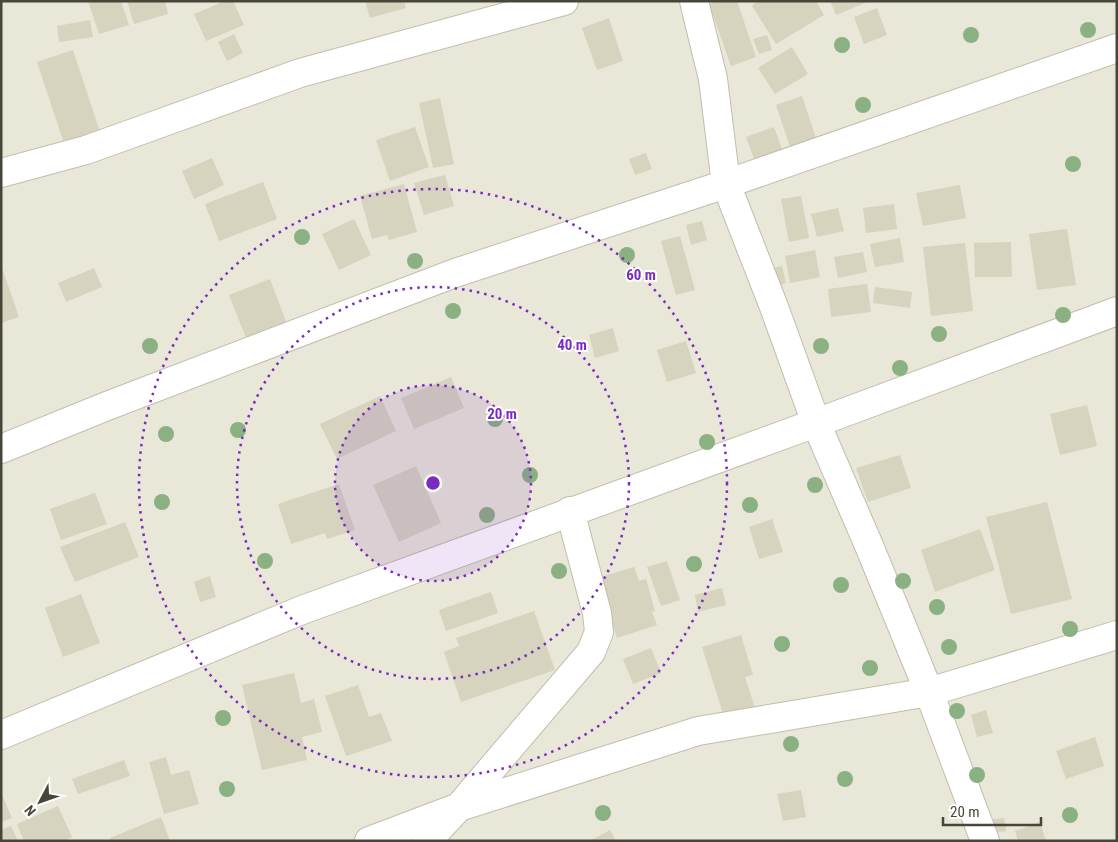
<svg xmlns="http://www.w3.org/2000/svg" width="1118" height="842" font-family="'Roboto Condensed',sans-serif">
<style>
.residential{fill:#e8e7d8}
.building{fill:#d6d3bf}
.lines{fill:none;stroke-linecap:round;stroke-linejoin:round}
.minor-casing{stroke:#c0beac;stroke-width:30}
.minor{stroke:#fff;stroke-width:28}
.tree{fill:#8bb082}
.ring{fill:none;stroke:#7b2cbf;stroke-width:2.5;stroke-dasharray:2.5 5}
.centre{fill:#7b2cbf;stroke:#fff;stroke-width:2.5}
.ring-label{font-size:15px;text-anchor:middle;font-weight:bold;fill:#7b2cbf;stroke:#fff;stroke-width:4;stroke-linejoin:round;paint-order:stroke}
</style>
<rect width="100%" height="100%" fill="#f4f4ea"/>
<rect class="residential" x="1" y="1" width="1116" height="840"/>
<g class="building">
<path d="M 88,1 L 121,1 L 129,25 L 99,34 Z"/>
<path d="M 127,1 L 165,1 L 168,14 L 134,24 Z"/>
<path d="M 225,1 L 233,1 L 244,25 L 206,41 L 194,14 Z"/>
<path d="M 365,1 L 404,1 L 406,8 L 370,18 Z"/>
<path d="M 716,1 L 737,1 L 756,57 L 731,66 L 709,4 Z"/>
<path d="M 758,1 L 816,1 L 824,15 L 776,44 L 752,6 Z"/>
<path d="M 830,1 L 870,1 L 836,15 Z"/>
<path d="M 877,8 L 887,35 L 864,44 L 854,17 Z"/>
<path d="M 609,18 L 623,61 L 597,70 L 582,28 Z"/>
<path d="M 90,20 L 93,37 L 59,42 L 57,26 Z"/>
<path d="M 234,34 L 243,53 L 227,61 L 218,42 Z"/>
<path d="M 767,35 L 772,50 L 759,54 L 753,39 Z"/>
<path d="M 792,47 L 808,74 L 775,94 L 758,68 Z"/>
<path d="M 73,50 L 100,132 L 64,143 L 37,62 Z"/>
<path d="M 802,96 L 816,138 L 790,147 L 776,105 Z"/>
<path d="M 440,98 L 454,164 L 433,168 L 419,103 Z"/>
<path d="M 415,127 L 429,167 L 390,181 L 376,140 Z"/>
<path d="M 774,127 L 784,154 L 756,164 L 746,137 Z"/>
<path d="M 646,153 L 652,169 L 635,175 L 629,159 Z"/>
<path d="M 212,158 L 224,185 L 194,199 L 182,171 Z"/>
<path d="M 445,175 L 454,206 L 424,215 L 414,183 Z"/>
<path d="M 263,182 L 277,219 L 219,241 L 205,204 Z"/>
<path d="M 404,184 L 417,232 L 389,240 L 387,235 L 372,239 L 360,196 Z"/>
<path d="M 960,185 L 966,218 L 923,226 L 916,193 Z"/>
<path d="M 801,196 L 809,238 L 789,242 L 781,199 Z"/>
<path d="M 894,204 L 897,229 L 866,233 L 863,208 Z"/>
<path d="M 838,208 L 844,231 L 817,237 L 811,214 Z"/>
<path d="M 354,219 L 371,255 L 339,270 L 322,234 Z"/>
<path d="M 702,221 L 707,240 L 691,245 L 686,225 Z"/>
<path d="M 1067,229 L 1076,285 L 1037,290 L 1029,234 Z"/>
<path d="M 680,236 L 695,290 L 676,295 L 661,241 Z"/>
<path d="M 900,238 L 904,262 L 875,267 L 870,244 Z"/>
<path d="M 1011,242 L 1012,277 L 975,277 L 974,243 Z"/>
<path d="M 965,243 L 973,311 L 931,316 L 923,247 Z"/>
<path d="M 815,250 L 820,277 L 790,283 L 785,256 Z"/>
<path d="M 863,252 L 867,272 L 838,278 L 834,257 Z"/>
<path d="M 1,265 L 19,317 L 1,323 Z"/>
<path d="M 782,266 L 786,283 L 769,288 L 764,270 Z"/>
<path d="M 94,268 L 102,287 L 66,302 L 58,283 Z"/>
<path d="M 270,279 L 288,327 L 248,343 L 229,295 Z"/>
<path d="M 867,284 L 871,312 L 831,317 L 828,289 Z"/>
<path d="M 875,287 L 912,292 L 910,308 L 873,303 Z"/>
<path d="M 613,328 L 619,351 L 595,358 L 589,335 Z"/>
<path d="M 686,341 L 696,373 L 667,382 L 657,350 Z"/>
<path d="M 451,377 L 464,408 L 414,429 L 401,398 Z"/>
<path d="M 380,396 L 396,431 L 337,459 L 320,424 Z"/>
<path d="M 1087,405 L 1097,446 L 1060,455 L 1050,414 Z"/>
<path d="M 900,455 L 911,488 L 868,502 L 856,468 Z"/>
<path d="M 416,466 L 441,523 L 399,542 L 373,485 Z"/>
<path d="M 339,484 L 355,530 L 327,539 L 325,533 L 291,544 L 278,504 Z"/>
<path d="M 95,493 L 107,524 L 61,540 L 50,509 Z"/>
<path d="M 1047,502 L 1072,599 L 1011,614 L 986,517 Z"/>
<path d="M 772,519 L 783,552 L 759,559 L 749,527 Z"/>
<path d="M 125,522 L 139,557 L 75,582 L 60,547 Z"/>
<path d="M 980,529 L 995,570 L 935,592 L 921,550 Z"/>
<path d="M 667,561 L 680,600 L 661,606 L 647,567 Z"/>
<path d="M 634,567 L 639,581 L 646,579 L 655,611 L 652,612 L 657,625 L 617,638 L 597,578 Z"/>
<path d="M 210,576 L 216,597 L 200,602 L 194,582 Z"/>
<path d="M 722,588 L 726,605 L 698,612 L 695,595 Z"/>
<path d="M 491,592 L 498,613 L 446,631 L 439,610 Z"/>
<path d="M 81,594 L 100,643 L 63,657 L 45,608 Z"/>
<path d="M 534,611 L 555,670 L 461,702 L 444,652 L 459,646 L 456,638 Z"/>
<path d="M 741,635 L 753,675 L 745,677 L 756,711 L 725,720 L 702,647 Z"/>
<path d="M 651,648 L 661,673 L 633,684 L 623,659 Z"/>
<path d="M 294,673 L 301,703 L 314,699 L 322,732 L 302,737 L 307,760 L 262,770 L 242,685 Z"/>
<path d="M 358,685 L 369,717 L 381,713 L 392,741 L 346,756 L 325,696 Z"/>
<path d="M 986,710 L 993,733 L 977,737 L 971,715 Z"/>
<path d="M 1095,737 L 1104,766 L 1066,779 L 1056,751 Z"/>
<path d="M 166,757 L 171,775 L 189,770 L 199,804 L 164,814 L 149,762 Z"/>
<path d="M 124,760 L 130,776 L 78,794 L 72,779 Z"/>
<path d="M 801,790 L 806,817 L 783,821 L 777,794 Z"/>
<path d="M 1,792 L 12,818 L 1,822 Z"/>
<path d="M 58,806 L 72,837 L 64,841 L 24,841 L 17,824 Z"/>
<path d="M 161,817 L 170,841 L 110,841 L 110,838 Z"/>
<path d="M 1004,818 L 1006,831 L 988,833 L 986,820 Z"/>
<path d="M 1040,822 L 1046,841 L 1018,841 L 1015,831 Z"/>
<path d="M 11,826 L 18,841 L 1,841 L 1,830 Z"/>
<path d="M 610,830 L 616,841 L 590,841 Z"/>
</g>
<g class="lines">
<defs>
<g id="minor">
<path d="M 694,1 L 713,79 L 726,184 L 774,307 L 816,423 L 870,548 L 929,692 L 985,841"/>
<path d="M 1,173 L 86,150 L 300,73 L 564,1"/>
<path d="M 1,449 L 107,406 L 455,273 L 726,184 L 1117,48"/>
<path d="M 1,735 L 302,610 L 816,423 L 1117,311"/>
<path d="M 369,841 L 459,807 L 698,731 L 929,692 L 1117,635"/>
<path d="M 427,841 L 459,807 L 591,652 L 599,632 L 597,613 L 570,511"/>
</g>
</defs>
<use href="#minor" class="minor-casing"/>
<use href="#minor" class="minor"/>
</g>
<g class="tree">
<circle cx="1088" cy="30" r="8"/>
<circle cx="971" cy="35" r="8"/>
<circle cx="842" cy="45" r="8"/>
<circle cx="863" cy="105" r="8"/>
<circle cx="1073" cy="164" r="8"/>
<circle cx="302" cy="237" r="8"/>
<circle cx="627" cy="255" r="8"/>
<circle cx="415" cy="261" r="8"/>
<circle cx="453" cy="311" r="8"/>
<circle cx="1063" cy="315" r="8"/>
<circle cx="939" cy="334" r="8"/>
<circle cx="150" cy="346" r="8"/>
<circle cx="821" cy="346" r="8"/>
<circle cx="900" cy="368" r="8"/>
<circle cx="495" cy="419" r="8"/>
<circle cx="238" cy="430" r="8"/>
<circle cx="166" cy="434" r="8"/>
<circle cx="707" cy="442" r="8"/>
<circle cx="530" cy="475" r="8"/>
<circle cx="815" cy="485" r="8"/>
<circle cx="162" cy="502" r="8"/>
<circle cx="750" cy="505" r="8"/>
<circle cx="487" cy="515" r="8"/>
<circle cx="265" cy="561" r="8"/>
<circle cx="694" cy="564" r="8"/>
<circle cx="559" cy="571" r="8"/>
<circle cx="903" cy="581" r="8"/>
<circle cx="841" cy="585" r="8"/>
<circle cx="937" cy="607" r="8"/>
<circle cx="1070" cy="629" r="8"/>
<circle cx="782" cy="644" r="8"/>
<circle cx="949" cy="647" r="8"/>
<circle cx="870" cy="668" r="8"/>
<circle cx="957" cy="711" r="8"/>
<circle cx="223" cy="718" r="8"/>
<circle cx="791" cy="744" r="8"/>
<circle cx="977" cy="775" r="8"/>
<circle cx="845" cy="779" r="8"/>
<circle cx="227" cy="789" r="8"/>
<circle cx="603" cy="813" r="8"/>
<circle cx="1070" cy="815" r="8"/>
</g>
<circle cx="433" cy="483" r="98" fill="#7b2cbf" fill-opacity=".12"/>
<g class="ring">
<circle cx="433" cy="483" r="98"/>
<circle cx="433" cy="483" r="196"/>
<circle cx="433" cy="483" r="294"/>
</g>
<circle cx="433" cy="483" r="8" class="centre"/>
<g class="ring-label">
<text x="641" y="280">60 m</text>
<text x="572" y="350">40 m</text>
<text x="502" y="419">20 m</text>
</g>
<rect width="1118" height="842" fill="none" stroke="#484638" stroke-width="5"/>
<g transform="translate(40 802) rotate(229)" stroke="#ffffff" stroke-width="4" paint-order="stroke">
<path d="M0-4L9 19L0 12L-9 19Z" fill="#484638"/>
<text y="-8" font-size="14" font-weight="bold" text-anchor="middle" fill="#484638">N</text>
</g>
<path d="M943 817v8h98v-8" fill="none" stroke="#484638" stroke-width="2.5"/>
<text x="950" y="817" font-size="15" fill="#484638" stroke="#ffffff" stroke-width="4" paint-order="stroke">20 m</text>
</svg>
